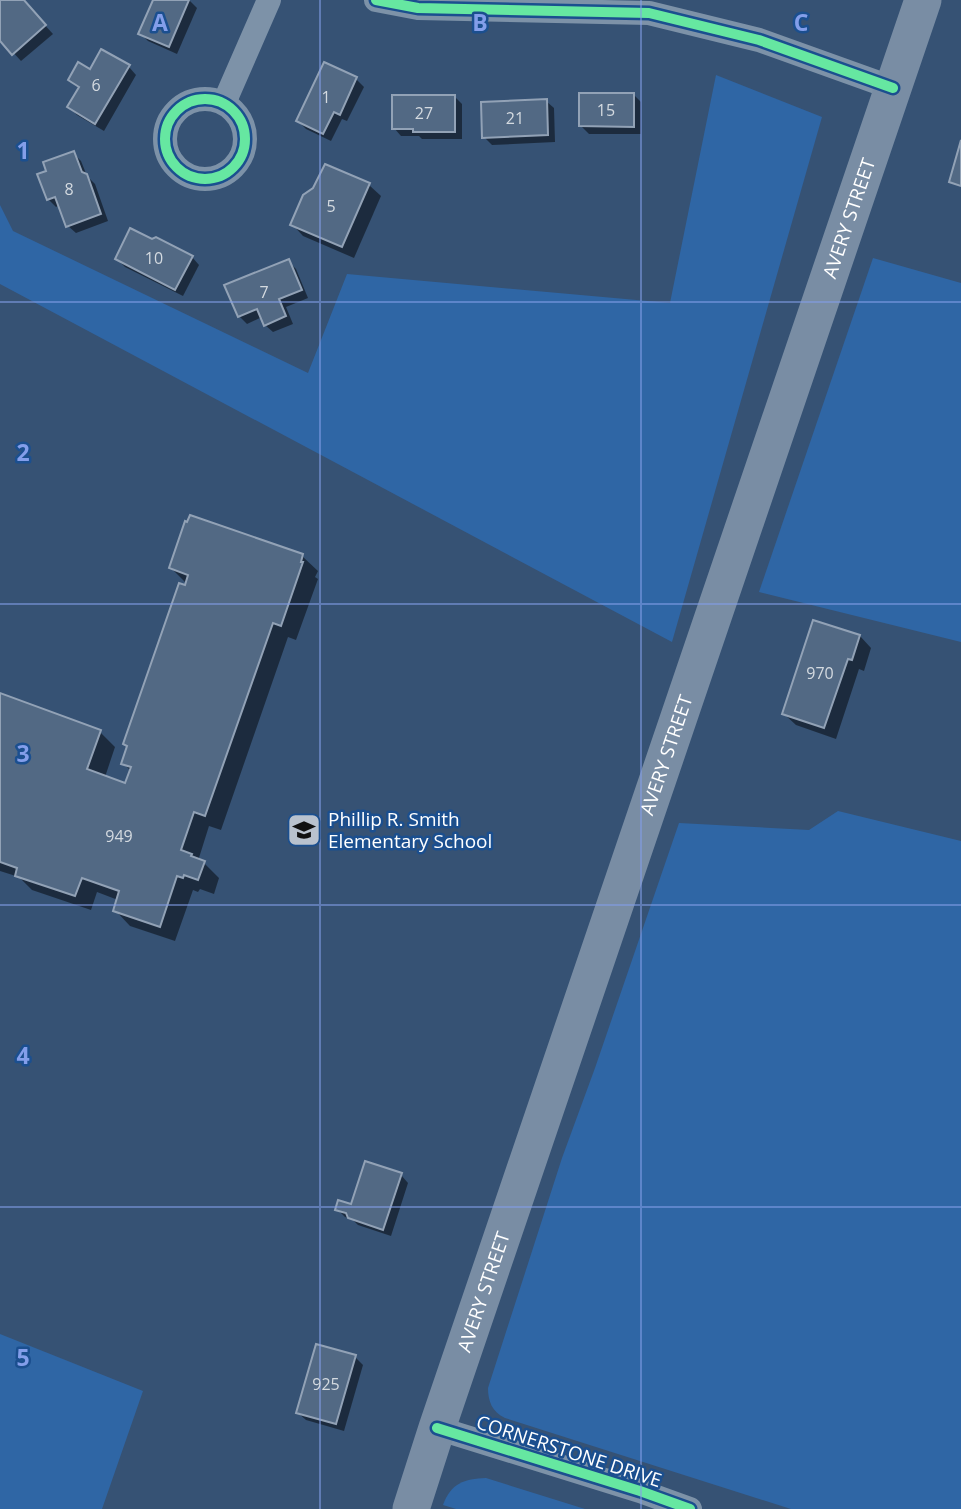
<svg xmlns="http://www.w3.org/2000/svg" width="961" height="1509" font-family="'Open Sans',sans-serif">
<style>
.green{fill:#2f66a5}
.shadow{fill:#0007}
.building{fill:#526984;stroke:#92a2b6;stroke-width:2}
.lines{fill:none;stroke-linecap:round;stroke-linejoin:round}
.minor{stroke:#7d92a8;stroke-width:24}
.secondary{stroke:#798da4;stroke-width:37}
.cycleway-casing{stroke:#1b4f8f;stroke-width:15}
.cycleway{stroke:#66e7a1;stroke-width:10}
.grid{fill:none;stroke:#839eea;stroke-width:2;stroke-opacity:0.55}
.labels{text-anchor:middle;stroke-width:5;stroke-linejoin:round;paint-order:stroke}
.number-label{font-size:16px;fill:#d4dae0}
.street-label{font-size:19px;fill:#fff;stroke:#1b4f8f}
.poi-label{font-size:19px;fill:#fff;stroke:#1b4f8f;text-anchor:start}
.grid-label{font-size:23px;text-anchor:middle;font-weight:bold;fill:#839eea;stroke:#1b4f8f;stroke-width:5;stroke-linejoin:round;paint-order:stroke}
</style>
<rect width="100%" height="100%" fill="#365274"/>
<g class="green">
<path d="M 716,75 L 822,117 L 672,642 L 0,284 L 0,205 L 13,231 L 308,373 L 347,274 L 670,303 Z"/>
<path d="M 873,258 L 961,283 L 961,642 L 759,592 Z"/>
<path d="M 838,811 L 961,841 L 961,1509 L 791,1509 L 505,1418 C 492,1412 488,1401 488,1388 L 562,1158 L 595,1068 L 679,823 L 809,830 Z"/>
<path d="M 0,1334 L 143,1391 L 102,1509 L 0,1509 Z"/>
<path d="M 486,1478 L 585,1509 L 456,1509 L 443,1505 C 451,1483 464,1479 486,1478 Z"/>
</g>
<g class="shadow">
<path d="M 0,0 L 22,0 L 53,34 L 21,61 L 0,38 Z"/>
<path d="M 155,0 L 189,0 L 197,8 L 177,54 L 148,41 L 140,33 Z"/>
<path d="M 325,64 L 356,79 L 364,87 L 347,121 L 342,119 L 331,141 L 306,129 L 298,121 Z"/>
<path d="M 129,67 L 136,75 L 104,131 L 77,115 L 69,107 L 80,89 L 70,80 L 91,71 Z"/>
<path d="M 633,94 L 641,102 L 641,134 L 589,134 L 581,126 Z"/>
<path d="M 454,96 L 462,104 L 462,139 L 422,139 L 419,136 L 401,136 L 394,128 Z"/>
<path d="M 546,101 L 554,108 L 555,142 L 492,145 L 484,137 Z"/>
<path d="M 73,153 L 81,161 L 87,176 L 95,184 L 108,221 L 76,233 L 68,226 L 60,205 L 56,207 L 48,199 L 48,172 Z"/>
<path d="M 369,185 L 381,196 L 354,258 L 303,236 L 292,224 Z"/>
<path d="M 192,257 L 199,265 L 183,296 L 125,267 L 117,259 Z"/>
<path d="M 288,261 L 296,269 L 308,298 L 286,307 L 293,324 L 273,332 L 265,325 L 262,317 L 247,324 L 239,316 Z"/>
<path d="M 302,556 L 318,571 L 315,577 L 318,579 L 296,640 L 288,637 L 221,830 L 209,826 L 198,861 L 204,863 L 219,878 L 214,894 L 200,889 L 198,892 L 193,890 L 175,941 L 130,926 L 115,910 L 118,900 L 97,892 L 91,910 L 32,890 L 19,877 L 0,871 L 0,695 L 100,732 L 115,747 L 105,777 L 126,785 L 131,771 L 123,763 L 128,748 L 125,744 L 187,584 L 171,568 Z"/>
<path d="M 860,636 L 871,648 L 864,671 L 859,669 L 836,739 L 796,725 L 784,714 Z"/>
<path d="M 401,1175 L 408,1183 L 391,1236 L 358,1225 L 352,1219 L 345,1217 L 337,1209 L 352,1206 Z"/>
<path d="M 355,1357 L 363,1365 L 344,1431 L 306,1420 L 298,1413 Z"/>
</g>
<g class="building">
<path d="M 0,0 L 24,0 L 46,25 L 12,55 L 0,41 Z"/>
<path d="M 153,0 L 189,0 L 169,47 L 138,34 Z"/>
<path d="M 101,49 L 130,65 L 95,124 L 67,107 L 79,87 L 68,80 L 78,62 L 90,69 Z"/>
<path d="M 324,62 L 357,77 L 340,115 L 334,112 L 323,134 L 296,121 Z"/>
<path d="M 579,93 L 634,93 L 634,127 L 579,126 Z"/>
<path d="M 392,95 L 455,95 L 455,132 L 413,132 L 413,129 L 392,129 Z"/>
<path d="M 547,99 L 548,135 L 482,138 L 481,102 Z"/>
<path d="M 961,140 L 961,186 L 949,182 Z"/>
<path d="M 74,151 L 82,172 L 87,174 L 101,214 L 66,227 L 55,197 L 47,200 L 37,174 L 46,171 L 43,162 Z"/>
<path d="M 325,164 L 370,183 L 342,247 L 290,225 L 303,195 L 313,188 Z"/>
<path d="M 130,228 L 152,239 L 156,237 L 193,256 L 175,290 L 115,259 Z"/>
<path d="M 289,259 L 302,290 L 279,299 L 286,316 L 264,326 L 257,309 L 238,317 L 224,285 Z"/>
<path d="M 190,515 L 303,554 L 301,562 L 303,562 L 281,626 L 273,623 L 205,816 L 194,812 L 181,850 L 192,854 L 191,856 L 205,861 L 198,880 L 184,875 L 183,878 L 177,876 L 160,927 L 113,911 L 119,891 L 82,878 L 75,896 L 15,876 L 17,868 L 0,862 L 0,693 L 101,730 L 87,769 L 125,783 L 131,767 L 121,764 L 127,746 L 123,744 L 179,583 L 185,585 L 188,575 L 169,568 L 185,521 L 187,522 Z"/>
<path d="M 813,620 L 860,635 L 852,660 L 848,659 L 824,728 L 782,714 Z"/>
<path d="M 365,1161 L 402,1173 L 383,1230 L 348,1218 L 346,1213 L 335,1210 L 338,1200 L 351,1204 Z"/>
<path d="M 316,1344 L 356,1355 L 336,1424 L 296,1413 Z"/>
</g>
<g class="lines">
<g class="minor">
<path d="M 376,0 L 418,8 L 649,13 L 759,40 L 893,88"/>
<circle cx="205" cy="139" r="40"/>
<path d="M 224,103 L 269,0"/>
<path d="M 437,1428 L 640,1491 L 690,1509"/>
</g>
<path class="secondary" id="s1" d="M 411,1509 L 437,1428 L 923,0"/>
<defs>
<g id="cycleway">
<path d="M 376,0 L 418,8 L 649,13 L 759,40 L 893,88"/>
<circle cx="205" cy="139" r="40"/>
<path d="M 437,1428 L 640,1491 L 690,1509"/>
</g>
</defs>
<use href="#cycleway" class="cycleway-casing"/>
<use href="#cycleway" class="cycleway"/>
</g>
<path class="grid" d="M 320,0 L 320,1509M 641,0 L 641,1509M 0,302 L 961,302M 0,604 L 961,604M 0,905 L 961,905M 0,1207 L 961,1207"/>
<defs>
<symbol id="school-square" viewBox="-11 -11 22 22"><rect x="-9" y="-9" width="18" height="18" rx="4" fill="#b9c2ce" stroke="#1b4f8f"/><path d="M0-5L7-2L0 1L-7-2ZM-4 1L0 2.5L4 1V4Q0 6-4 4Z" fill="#111"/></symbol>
</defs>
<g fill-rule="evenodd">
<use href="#school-square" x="285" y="811" width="38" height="38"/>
</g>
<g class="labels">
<g class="number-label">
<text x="96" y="91">6</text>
<text x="326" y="103">1</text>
<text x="606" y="116">15</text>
<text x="424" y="119">27</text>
<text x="515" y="124">21</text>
<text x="69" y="195">8</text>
<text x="331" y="212">5</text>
<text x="154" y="264">10</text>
<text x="264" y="298">7</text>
<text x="820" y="679">970</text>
<text x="119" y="842">949</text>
<text x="326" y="1390">925</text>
</g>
<g class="street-label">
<text dy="7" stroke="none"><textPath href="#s1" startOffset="1363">AVERY STREET</textPath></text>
<text dy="7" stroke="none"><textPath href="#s1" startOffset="796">AVERY STREET</textPath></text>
<text dy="7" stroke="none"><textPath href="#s1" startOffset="229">AVERY STREET</textPath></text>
<text transform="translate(569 1451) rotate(18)" y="7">CORNERSTONE DRIVE</text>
</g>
<g class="poi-label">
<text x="328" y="826">Phillip R. Smith<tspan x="328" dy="22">Elementary School</tspan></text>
</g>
</g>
<g class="grid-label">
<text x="160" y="31">A</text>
<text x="480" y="31">B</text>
<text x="801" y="31">C</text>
<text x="23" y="159">1</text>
<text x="23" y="461">2</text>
<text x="23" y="762">3</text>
<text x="23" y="1064">4</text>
<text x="23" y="1366">5</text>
</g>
</svg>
